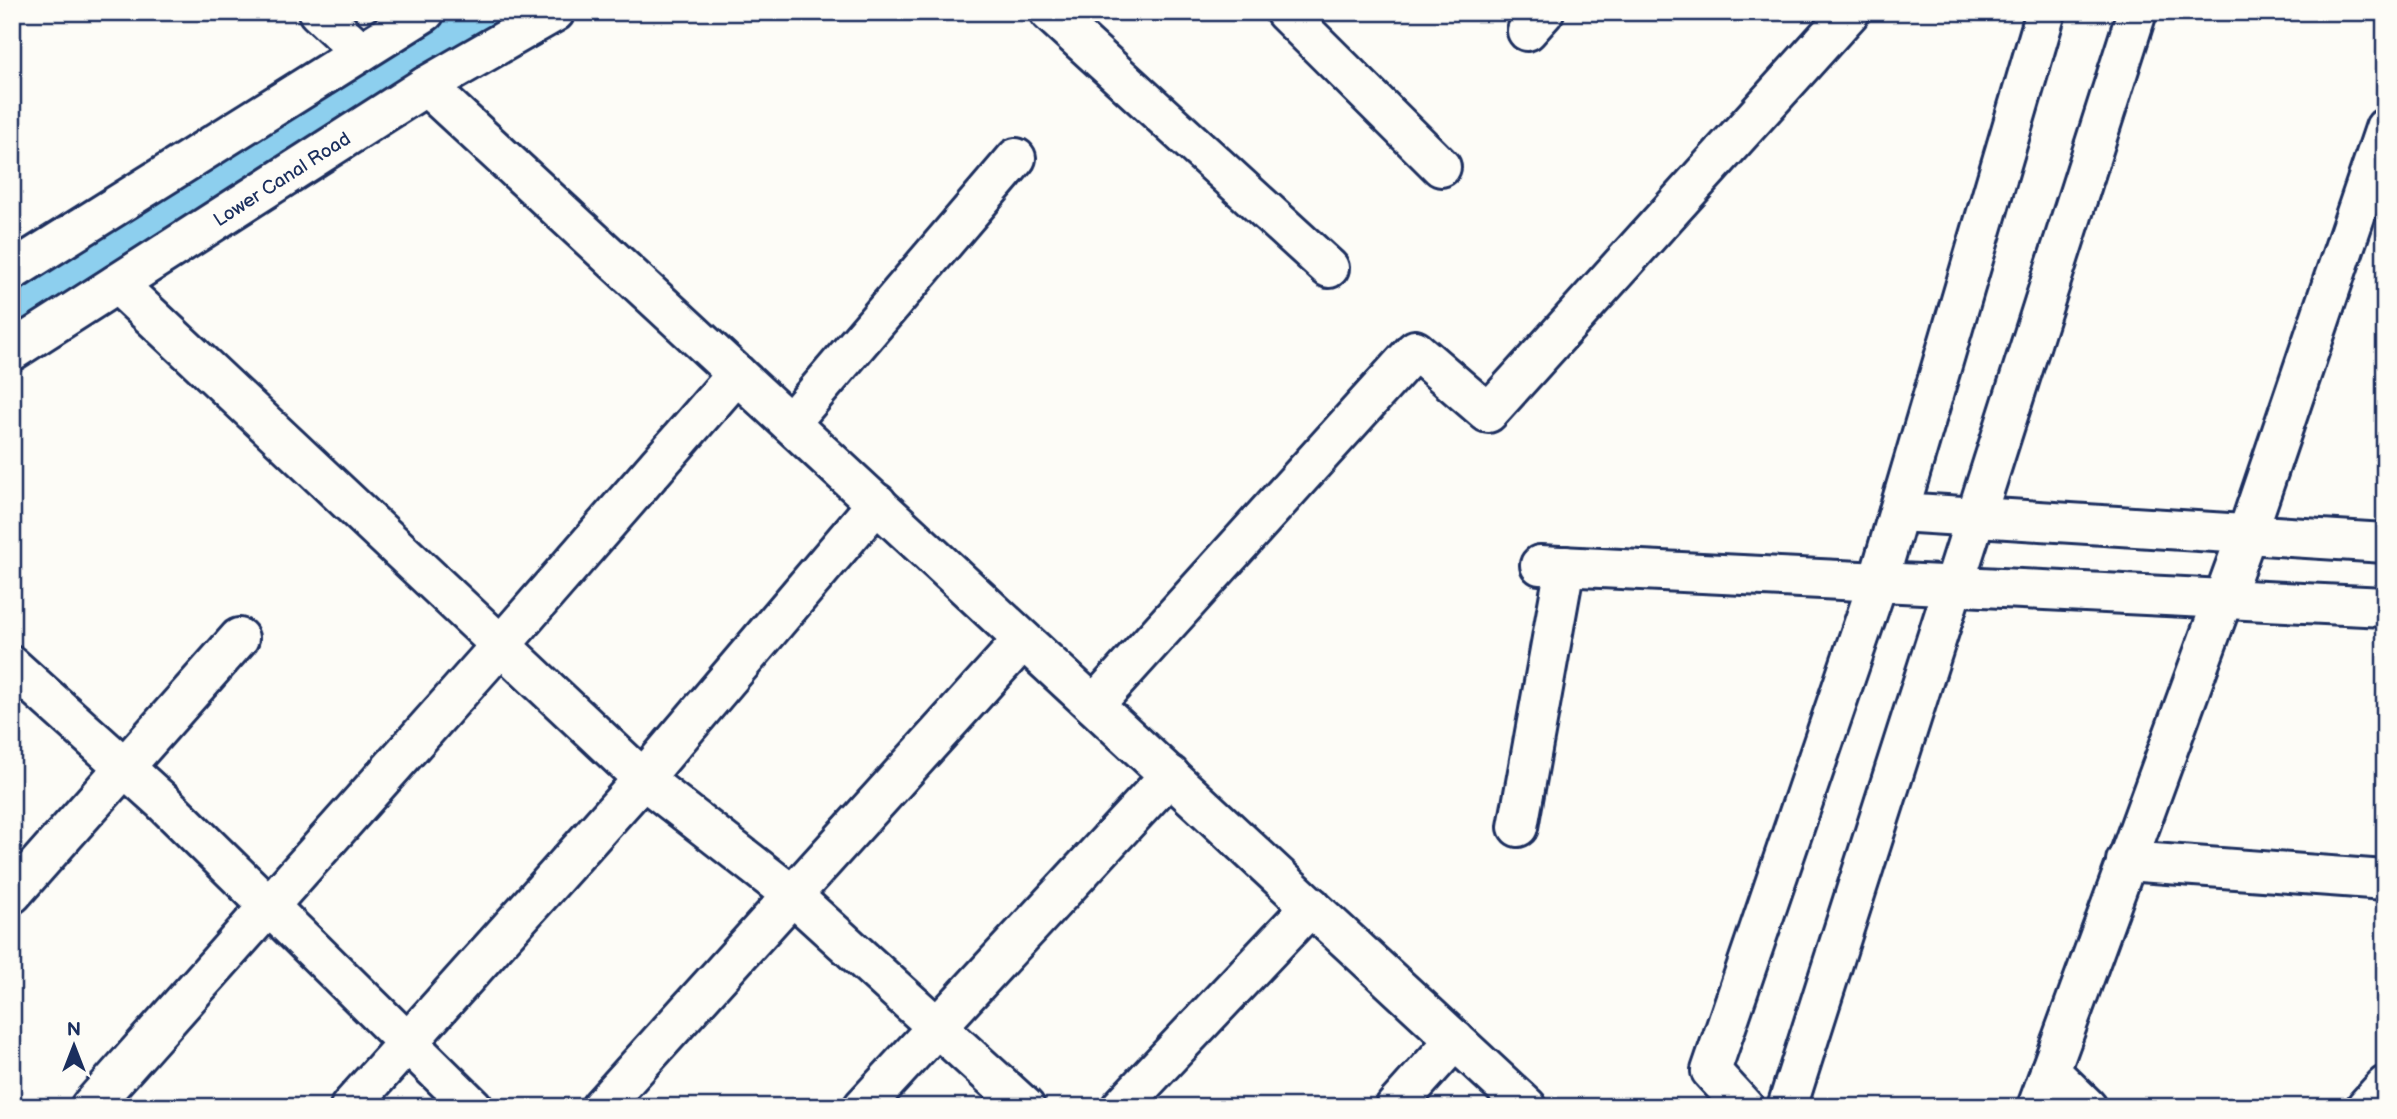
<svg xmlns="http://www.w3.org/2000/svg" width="2397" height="1119" font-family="'Balsamiq Sans',sans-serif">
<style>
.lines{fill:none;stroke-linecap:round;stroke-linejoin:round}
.canal{stroke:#8dcfee;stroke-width:40}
.street-casing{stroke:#1b2f5e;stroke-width:44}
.secondary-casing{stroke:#1b2f5e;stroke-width:44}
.street{stroke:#fdfcf7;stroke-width:38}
.secondary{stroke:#fdfcf7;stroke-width:38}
.labels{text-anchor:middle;stroke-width:5;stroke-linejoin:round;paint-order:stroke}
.street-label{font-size:19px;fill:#1b2f5e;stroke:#fdfcf7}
</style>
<rect width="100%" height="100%" fill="#fdfcf7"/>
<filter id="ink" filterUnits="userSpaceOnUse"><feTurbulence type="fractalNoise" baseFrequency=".0143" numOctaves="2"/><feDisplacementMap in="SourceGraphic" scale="14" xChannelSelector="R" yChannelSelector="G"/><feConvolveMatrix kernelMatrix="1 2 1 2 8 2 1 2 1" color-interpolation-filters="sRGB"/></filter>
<g filter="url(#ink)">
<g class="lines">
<path class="canal" d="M 12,312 L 378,82 L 495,12"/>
<defs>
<g id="street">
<path d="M 318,12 L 361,52"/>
<path d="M 1049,12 L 1329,268"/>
<path d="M 1285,12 L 1441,167"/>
<path d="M 1527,31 L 1544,12"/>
<path d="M 117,284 L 643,779 L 792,895 L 1025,1107"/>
<path d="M 790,423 L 1016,158"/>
<path d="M 1899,512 L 2385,543"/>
<path d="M 1540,565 L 2385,607"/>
<path d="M 12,666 L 163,802 L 473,1107"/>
<path d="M 1094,705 L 1415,350 L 1488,413 L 1850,12"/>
<path d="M 1518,827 L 1565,566"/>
<path d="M 2126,861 L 2385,880"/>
<path d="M 12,894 L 239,638"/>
<path d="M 2050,1071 L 2087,1107"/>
<path d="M 90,1107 L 501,645 L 737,374"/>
<path d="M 350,1107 L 643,779 L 877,503"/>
<path d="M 601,1107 L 1023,640"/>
<path d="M 863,1107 L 1170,775"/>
<path d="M 1121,1107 L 1311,906"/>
<path d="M 1395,1107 L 1455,1040"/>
<path d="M 1744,1107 L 1711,1071 L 1878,582 L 2046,12"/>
<path d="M 1787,1107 L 2137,12"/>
<path d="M 2037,1107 L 2247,534 L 2385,128"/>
<path d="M 2366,1107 L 2385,1086"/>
</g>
<g id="secondary">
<path d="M 426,86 L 1527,1107"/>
<path d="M 12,271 L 425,12"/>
<path id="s1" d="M 12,351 L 426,86 L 555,12"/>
</g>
</defs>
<use href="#street" class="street-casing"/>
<use href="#secondary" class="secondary-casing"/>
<use href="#street" class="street"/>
<use href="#secondary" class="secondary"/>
</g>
</g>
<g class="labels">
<g class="street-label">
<text dy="7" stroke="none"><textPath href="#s1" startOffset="320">Lower Canal Road</textPath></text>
</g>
</g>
<rect width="2397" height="1119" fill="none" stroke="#fdfcf7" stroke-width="42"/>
<rect x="21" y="21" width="2355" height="1077" fill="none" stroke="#1b2f5e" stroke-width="2.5" filter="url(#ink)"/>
<g transform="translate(74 1046)" stroke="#fdfcf7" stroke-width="5" paint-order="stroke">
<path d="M0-5L12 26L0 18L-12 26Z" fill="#1b2f5e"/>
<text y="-10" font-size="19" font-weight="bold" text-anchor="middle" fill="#1b2f5e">N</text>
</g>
</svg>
